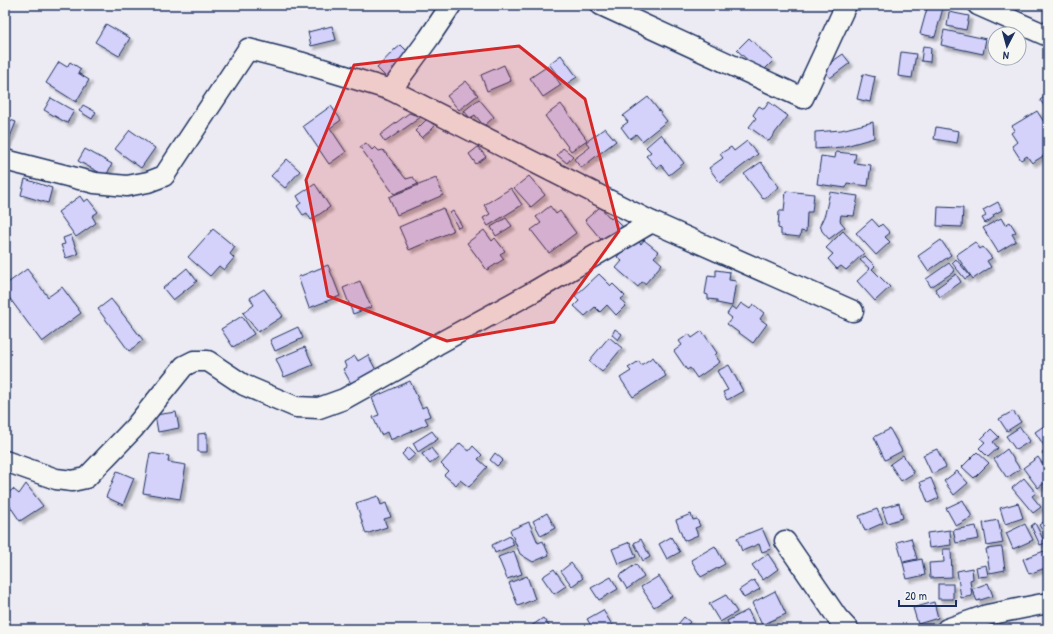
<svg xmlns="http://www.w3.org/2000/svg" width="1053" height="634" font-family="'Patrick Hand',sans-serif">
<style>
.building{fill:#d4d1fa;stroke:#1b2f5e;filter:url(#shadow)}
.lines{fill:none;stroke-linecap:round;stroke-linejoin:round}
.minor-casing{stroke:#1b2f5e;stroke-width:23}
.minor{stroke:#f6f6f2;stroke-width:20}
.marked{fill:#d62828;fill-opacity:0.2;stroke:#d62828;stroke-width:3;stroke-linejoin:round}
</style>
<defs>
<filter id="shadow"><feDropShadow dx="3.5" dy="3.5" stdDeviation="1" flood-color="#0004"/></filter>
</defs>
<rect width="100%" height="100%" fill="#ecebf4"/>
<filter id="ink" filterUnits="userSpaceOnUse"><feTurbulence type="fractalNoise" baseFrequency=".025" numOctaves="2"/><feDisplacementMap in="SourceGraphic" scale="8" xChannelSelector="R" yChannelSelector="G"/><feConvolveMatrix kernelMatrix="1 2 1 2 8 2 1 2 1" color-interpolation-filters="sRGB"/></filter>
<g filter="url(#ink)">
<g class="building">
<path d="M 928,5 L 943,8 L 935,37 L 920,34 Z"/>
<path d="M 949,12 L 969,16 L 966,30 L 947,26 Z"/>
<path d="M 106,24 L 130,38 L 119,56 L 95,42 Z"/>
<path d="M 332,26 L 336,40 L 311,46 L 308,32 Z"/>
<path d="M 944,30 L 986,39 L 983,54 L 941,45 Z"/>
<path d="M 749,38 L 773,61 L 761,73 L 737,50 Z"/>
<path d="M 401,45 L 410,54 L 388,79 L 377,68 L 395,49 L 395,50 Z"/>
<path d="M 923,46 L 931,47 L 930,62 L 921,61 Z"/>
<path d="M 901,52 L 916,54 L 912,78 L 898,76 Z"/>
<path d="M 843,54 L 850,63 L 830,78 L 823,68 Z"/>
<path d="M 561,55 L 577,77 L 565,85 L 549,64 Z"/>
<path d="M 59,62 L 67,67 L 70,62 L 81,69 L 78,73 L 89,80 L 76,102 L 46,83 Z"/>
<path d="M 504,65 L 511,81 L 487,91 L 481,75 Z"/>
<path d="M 548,66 L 561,85 L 543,97 L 530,78 Z"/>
<path d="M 863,74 L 875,77 L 870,102 L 857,99 Z"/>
<path d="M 466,81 L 478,95 L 459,110 L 447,96 Z"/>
<path d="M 1047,95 L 1048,105 L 1045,107 L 1040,100 Z"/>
<path d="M 648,97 L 667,121 L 642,141 L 636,134 L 630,139 L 621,127 L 628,122 L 623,116 Z"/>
<path d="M 51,98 L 74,111 L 67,123 L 44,110 Z"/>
<path d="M 479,99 L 494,117 L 484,126 L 475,115 L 470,118 L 464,111 Z"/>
<path d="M 769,102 L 788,116 L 769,141 L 749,127 L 756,118 L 753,115 L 759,106 L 764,109 Z"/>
<path d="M 561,104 L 587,140 L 571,151 L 545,116 Z"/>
<path d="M 83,105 L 96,112 L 92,119 L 79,111 Z"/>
<path d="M 331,106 L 341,120 L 330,128 L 346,152 L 329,164 L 303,126 Z"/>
<path d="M 1037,111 L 1044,122 L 1047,120 L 1048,122 L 1048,153 L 1032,163 L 1027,156 L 1021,160 L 1012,146 L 1017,142 L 1011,133 L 1015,130 L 1012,126 Z"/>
<path d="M 409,113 L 421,117 L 385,142 L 380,135 Z"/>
<path d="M 5,118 L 16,122 L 6,147 L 5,147 Z"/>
<path d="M 427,119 L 435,126 L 422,138 L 415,131 Z"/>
<path d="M 873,122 L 874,138 L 842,147 L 815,149 L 815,132 L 841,130 Z"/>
<path d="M 936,127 L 959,131 L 957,143 L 934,139 Z"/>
<path d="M 605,128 L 616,141 L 581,168 L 574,159 L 590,147 L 586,142 Z"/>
<path d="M 130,130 L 155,148 L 141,168 L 115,149 Z"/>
<path d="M 661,134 L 684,163 L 669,175 L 661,165 L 657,168 L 646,156 L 651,152 L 646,147 Z"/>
<path d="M 747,141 L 758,154 L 720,183 L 709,168 L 723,158 L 720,154 L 731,147 L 734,151 Z"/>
<path d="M 366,143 L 372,150 L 375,147 L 379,151 L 383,150 L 406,179 L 413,177 L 418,184 L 394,194 L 360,147 Z"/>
<path d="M 478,147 L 486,157 L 476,164 L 469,154 Z"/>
<path d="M 563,148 L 573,156 L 567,163 L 557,155 Z"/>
<path d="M 85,149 L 112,164 L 106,176 L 78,161 Z"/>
<path d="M 836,152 L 856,154 L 854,163 L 871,165 L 868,186 L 847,183 L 846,188 L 817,184 L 821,156 L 835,158 Z"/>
<path d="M 287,159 L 300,171 L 285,188 L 271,176 Z"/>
<path d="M 761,162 L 779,187 L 763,199 L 744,174 Z"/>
<path d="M 529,176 L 545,195 L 531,207 L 514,188 Z"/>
<path d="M 436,178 L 443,195 L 397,215 L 389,197 Z"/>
<path d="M 25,179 L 52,188 L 48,203 L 21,195 Z"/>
<path d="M 315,184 L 330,207 L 311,220 L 307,213 L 303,215 L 297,206 L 301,203 L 297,196 Z"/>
<path d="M 511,188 L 522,205 L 488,226 L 483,218 L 490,214 L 484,205 Z"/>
<path d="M 786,191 L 814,194 L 812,212 L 807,212 L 806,232 L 801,231 L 800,237 L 781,235 L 781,229 L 778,228 L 779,211 L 784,211 Z"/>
<path d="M 830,192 L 858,196 L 854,216 L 841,215 L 840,221 L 845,227 L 829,239 L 822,231 L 820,225 L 825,214 Z"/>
<path d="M 80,196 L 84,202 L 88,199 L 98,212 L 92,216 L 96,223 L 76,237 L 58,212 Z"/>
<path d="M 998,202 L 1002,210 L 993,215 L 994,217 L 985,223 L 982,218 L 986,216 L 983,210 Z"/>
<path d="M 550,206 L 556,214 L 560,211 L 576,233 L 549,253 L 531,230 L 541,223 L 536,217 Z"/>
<path d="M 600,207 L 611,219 L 613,217 L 623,227 L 604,243 L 585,220 Z"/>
<path d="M 938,207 L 963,208 L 962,227 L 937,226 Z"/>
<path d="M 443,208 L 453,231 L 409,250 L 399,227 Z"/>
<path d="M 453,211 L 462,226 L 458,228 L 450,213 Z"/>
<path d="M 506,218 L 512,226 L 496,236 L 491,227 Z"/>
<path d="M 1001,218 L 1005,225 L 1010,222 L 1016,232 L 1012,234 L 1016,241 L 998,252 L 983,228 Z"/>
<path d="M 872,219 L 879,227 L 882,224 L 890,233 L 885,237 L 890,242 L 876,255 L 856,233 Z"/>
<path d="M 213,229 L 235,247 L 230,254 L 234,258 L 224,270 L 219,266 L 210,276 L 188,257 Z"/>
<path d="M 484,230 L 492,241 L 495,238 L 505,251 L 500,254 L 504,259 L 487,270 L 467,243 Z"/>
<path d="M 843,231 L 864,253 L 846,270 L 841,266 L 837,269 L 828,259 L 833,254 L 826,248 Z"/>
<path d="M 71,235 L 78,254 L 66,258 L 61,245 L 65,244 L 63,238 Z"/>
<path d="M 633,237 L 641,244 L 644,240 L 659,252 L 654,257 L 662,264 L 645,284 L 642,282 L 638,287 L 616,268 L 622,261 L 617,257 Z"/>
<path d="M 941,240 L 951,255 L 928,271 L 918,256 Z"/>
<path d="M 975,242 L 980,249 L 983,247 L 992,258 L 987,261 L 991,267 L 973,279 L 956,255 Z"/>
<path d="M 865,256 L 875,266 L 872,269 L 890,287 L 875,301 L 857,281 L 870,269 L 860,260 Z"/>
<path d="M 956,259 L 970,276 L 965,279 L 952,263 Z"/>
<path d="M 949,263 L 955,271 L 931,287 L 926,279 Z"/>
<path d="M 328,265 L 340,296 L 309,308 L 298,277 Z"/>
<path d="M 187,268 L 197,281 L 173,300 L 163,288 Z"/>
<path d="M 27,269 L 48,297 L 62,287 L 81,313 L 42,342 L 5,292 L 5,285 Z"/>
<path d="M 716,270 L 730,272 L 729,280 L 736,281 L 732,306 L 717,303 L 717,300 L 708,299 L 708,295 L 705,294 L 708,275 L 716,276 Z"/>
<path d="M 599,274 L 611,286 L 613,284 L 625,296 L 621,299 L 626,305 L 616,315 L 607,305 L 600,312 L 595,307 L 585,316 L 574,306 L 579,301 L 575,296 Z"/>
<path d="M 956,274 L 961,282 L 940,297 L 935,289 Z"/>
<path d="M 360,281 L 371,307 L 353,314 L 343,288 Z"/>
<path d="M 264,289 L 283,316 L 258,332 L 243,313 L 254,305 L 250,298 Z"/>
<path d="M 111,299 L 143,340 L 129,351 L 98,309 Z"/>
<path d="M 741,303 L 750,309 L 753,304 L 764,313 L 760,319 L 767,324 L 753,343 L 727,324 L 732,318 L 727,314 L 732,307 L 736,310 Z"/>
<path d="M 242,316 L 254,334 L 233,347 L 221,329 Z"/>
<path d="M 298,327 L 303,338 L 275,351 L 270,340 Z"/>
<path d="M 615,329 L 622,334 L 618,340 L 612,335 Z"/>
<path d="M 702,331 L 717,353 L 715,355 L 720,362 L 697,378 L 690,368 L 687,370 L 674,351 L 682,345 L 679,341 L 689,334 L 692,338 Z"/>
<path d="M 609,337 L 622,348 L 602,372 L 589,361 Z"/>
<path d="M 305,347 L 313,365 L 284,377 L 276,359 Z"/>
<path d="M 368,355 L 379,376 L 354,389 L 343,369 L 346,367 L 344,362 L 355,356 L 358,361 Z"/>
<path d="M 653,357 L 666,376 L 633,397 L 620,378 L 631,371 L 628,368 L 639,361 L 641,365 Z"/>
<path d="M 729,365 L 743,391 L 727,400 L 723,392 L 728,390 L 717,371 Z"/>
<path d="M 410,381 L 422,408 L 426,406 L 430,416 L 425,418 L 428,424 L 390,440 L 387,432 L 381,435 L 373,417 L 379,415 L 372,398 Z"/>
<path d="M 1013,411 L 1021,422 L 1007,431 L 999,419 Z"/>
<path d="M 176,412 L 179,428 L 158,432 L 155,415 Z"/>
<path d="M 1048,423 L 1048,445 L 1045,447 L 1035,432 Z"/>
<path d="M 1020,427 L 1030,441 L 1016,450 L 1006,436 Z"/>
<path d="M 890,429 L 902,451 L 885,460 L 874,437 Z"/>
<path d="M 991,429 L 999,437 L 993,442 L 998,448 L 988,457 L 979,448 L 985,442 L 981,439 Z"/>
<path d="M 432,431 L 438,439 L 418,452 L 413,443 Z"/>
<path d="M 207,433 L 207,452 L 198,452 L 198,434 Z"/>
<path d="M 460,443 L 469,451 L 473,446 L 482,455 L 478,459 L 487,467 L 469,487 L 460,480 L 456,485 L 444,475 L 448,471 L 441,464 Z"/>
<path d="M 409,447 L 416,454 L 408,461 L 402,454 Z"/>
<path d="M 431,448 L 438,457 L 430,464 L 422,454 Z"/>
<path d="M 937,449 L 946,467 L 932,474 L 923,455 Z"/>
<path d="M 1007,449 L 1020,469 L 1007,478 L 994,459 Z"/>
<path d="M 1048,449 L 1048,463 L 1042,453 Z"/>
<path d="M 977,452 L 989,463 L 974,478 L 962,467 Z"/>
<path d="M 150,453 L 169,456 L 168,462 L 186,465 L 180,499 L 143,493 Z"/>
<path d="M 495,453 L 503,460 L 497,466 L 490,460 Z"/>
<path d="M 903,455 L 914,473 L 901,481 L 890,464 Z"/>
<path d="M 1038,457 L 1048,472 L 1048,480 L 1038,488 L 1023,468 Z"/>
<path d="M 117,471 L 134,478 L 123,505 L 106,497 Z"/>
<path d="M 957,471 L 968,483 L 954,495 L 944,481 Z"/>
<path d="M 931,478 L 939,498 L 928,503 L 920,482 Z"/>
<path d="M 1024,478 L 1036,493 L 1032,496 L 1041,507 L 1033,513 L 1012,488 Z"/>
<path d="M 26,484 L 43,506 L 20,521 L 5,499 L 5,496 L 13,489 L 19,494 Z"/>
<path d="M 378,496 L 381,505 L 386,503 L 391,517 L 384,519 L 387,527 L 366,534 L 356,503 Z"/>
<path d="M 963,500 L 972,517 L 956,526 L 946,508 Z"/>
<path d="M 899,503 L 903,518 L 887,523 L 882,508 Z"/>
<path d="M 1018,503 L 1023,518 L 1005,524 L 1000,508 Z"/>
<path d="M 877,509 L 883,523 L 865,531 L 859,516 Z"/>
<path d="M 547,513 L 555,528 L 541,536 L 533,521 Z"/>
<path d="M 691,514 L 693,520 L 697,519 L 700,526 L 695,528 L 698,535 L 684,541 L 676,520 Z"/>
<path d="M 1048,519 L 1048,539 L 1039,525 Z"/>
<path d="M 998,520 L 1003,543 L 987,546 L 983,523 Z"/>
<path d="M 529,522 L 538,543 L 543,541 L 549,555 L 533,562 L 520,554 L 510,530 Z"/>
<path d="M 1035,523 L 1045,543 L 1040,545 L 1031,526 Z"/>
<path d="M 1025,524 L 1033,540 L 1013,549 L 1006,533 Z"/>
<path d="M 976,526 L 979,539 L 956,543 L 953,530 Z"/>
<path d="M 762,528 L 771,549 L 762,552 L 759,544 L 742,551 L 737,538 Z"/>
<path d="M 950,530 L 951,545 L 929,548 L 927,533 Z"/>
<path d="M 510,536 L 514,545 L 495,553 L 492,545 Z"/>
<path d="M 671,537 L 680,552 L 667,559 L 659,544 Z"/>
<path d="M 911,538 L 917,559 L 903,562 L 897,542 Z"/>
<path d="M 641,539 L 650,557 L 643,561 L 634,543 Z"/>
<path d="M 630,542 L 636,557 L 618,564 L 612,549 Z"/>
<path d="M 715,546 L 725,564 L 701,577 L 691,560 Z"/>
<path d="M 1002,547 L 1005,570 L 990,573 L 986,549 Z"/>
<path d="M 943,549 L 951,549 L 952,577 L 930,578 L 929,563 L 944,562 Z"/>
<path d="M 514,551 L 522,574 L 507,579 L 498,557 Z"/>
<path d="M 1044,551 L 1048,562 L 1048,567 L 1029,574 L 1023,559 Z"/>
<path d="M 768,554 L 778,569 L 763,580 L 752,565 Z"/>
<path d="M 922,559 L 925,575 L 907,579 L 903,563 Z"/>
<path d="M 571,563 L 583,578 L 572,586 L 561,571 Z"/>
<path d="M 636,564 L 644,577 L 627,589 L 619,576 Z"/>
<path d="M 986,565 L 988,576 L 978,577 L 976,567 Z"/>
<path d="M 972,568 L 973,579 L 970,580 L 972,596 L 961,598 L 957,571 Z"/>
<path d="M 554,569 L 566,586 L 554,594 L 542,577 Z"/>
<path d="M 527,576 L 535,599 L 518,606 L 509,583 Z"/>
<path d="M 659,576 L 672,596 L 654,607 L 641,587 Z"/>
<path d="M 611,577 L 618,589 L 599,600 L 591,588 Z"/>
<path d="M 754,580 L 760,589 L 744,598 L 739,590 Z"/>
<path d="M 988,583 L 993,596 L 977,601 L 972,589 Z"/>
<rect x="938" y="584" width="15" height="15"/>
<path d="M 775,591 L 786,614 L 762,625 L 752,603 Z"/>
<path d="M 726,595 L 737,612 L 720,622 L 709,604 Z"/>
<path d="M 934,602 L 938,618 L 918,624 L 913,608 Z"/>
<path d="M 603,610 L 614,628 L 612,629 L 593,629 L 587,619 Z"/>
<path d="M 748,610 L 755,625 L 746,629 L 731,629 L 727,621 Z"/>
<path d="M 684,617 L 690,622 L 683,629 L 678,624 Z"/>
<path d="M 543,618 L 551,629 L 527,629 Z"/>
<path d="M 784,626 L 785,629 L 791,627 L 791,629 L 773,629 Z"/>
</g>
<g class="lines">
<defs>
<g id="minor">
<path d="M 601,5 L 803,98 L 846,5"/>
<path d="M 978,5 L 1048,36"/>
<path d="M 391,90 L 429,38 L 451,5"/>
<path d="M 5,160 L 95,183 L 127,186 L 148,182 L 164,176 L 248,49 L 303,63 L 391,90 L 652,222 L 853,311"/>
<path d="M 5,461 L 56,479 L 72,481 L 86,478 L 134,428 L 184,366 L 194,361 L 208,361 L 244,385 L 296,407 L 319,408 L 344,399 L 405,365 L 436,345 L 533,292 L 652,222"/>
<path d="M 785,541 L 837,617 L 848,629"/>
<path d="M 947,629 L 987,615 L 1048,603"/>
</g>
</defs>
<use href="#minor" class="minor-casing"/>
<use href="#minor" class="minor"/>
</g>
</g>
<path class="marked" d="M 519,46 L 585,99 L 619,231 L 554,322 L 447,341 L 328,296 L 306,180 L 354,65 Z"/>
<rect width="1053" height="634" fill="none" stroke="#f6f6f2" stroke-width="20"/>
<rect x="10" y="10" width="1033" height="614" fill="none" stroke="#1b2f5e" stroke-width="1.5" filter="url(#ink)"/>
<g transform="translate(1007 46) rotate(186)"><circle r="19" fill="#f6f6f2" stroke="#9ea6b7"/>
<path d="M0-3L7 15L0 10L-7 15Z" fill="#1b2f5e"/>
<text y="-6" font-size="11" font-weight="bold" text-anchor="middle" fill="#1b2f5e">N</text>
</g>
<path d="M899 600v6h57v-6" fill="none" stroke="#1b2f5e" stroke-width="2"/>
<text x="905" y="600" font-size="12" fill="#1b2f5e" stroke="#f6f6f2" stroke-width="3" paint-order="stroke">20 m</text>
</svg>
